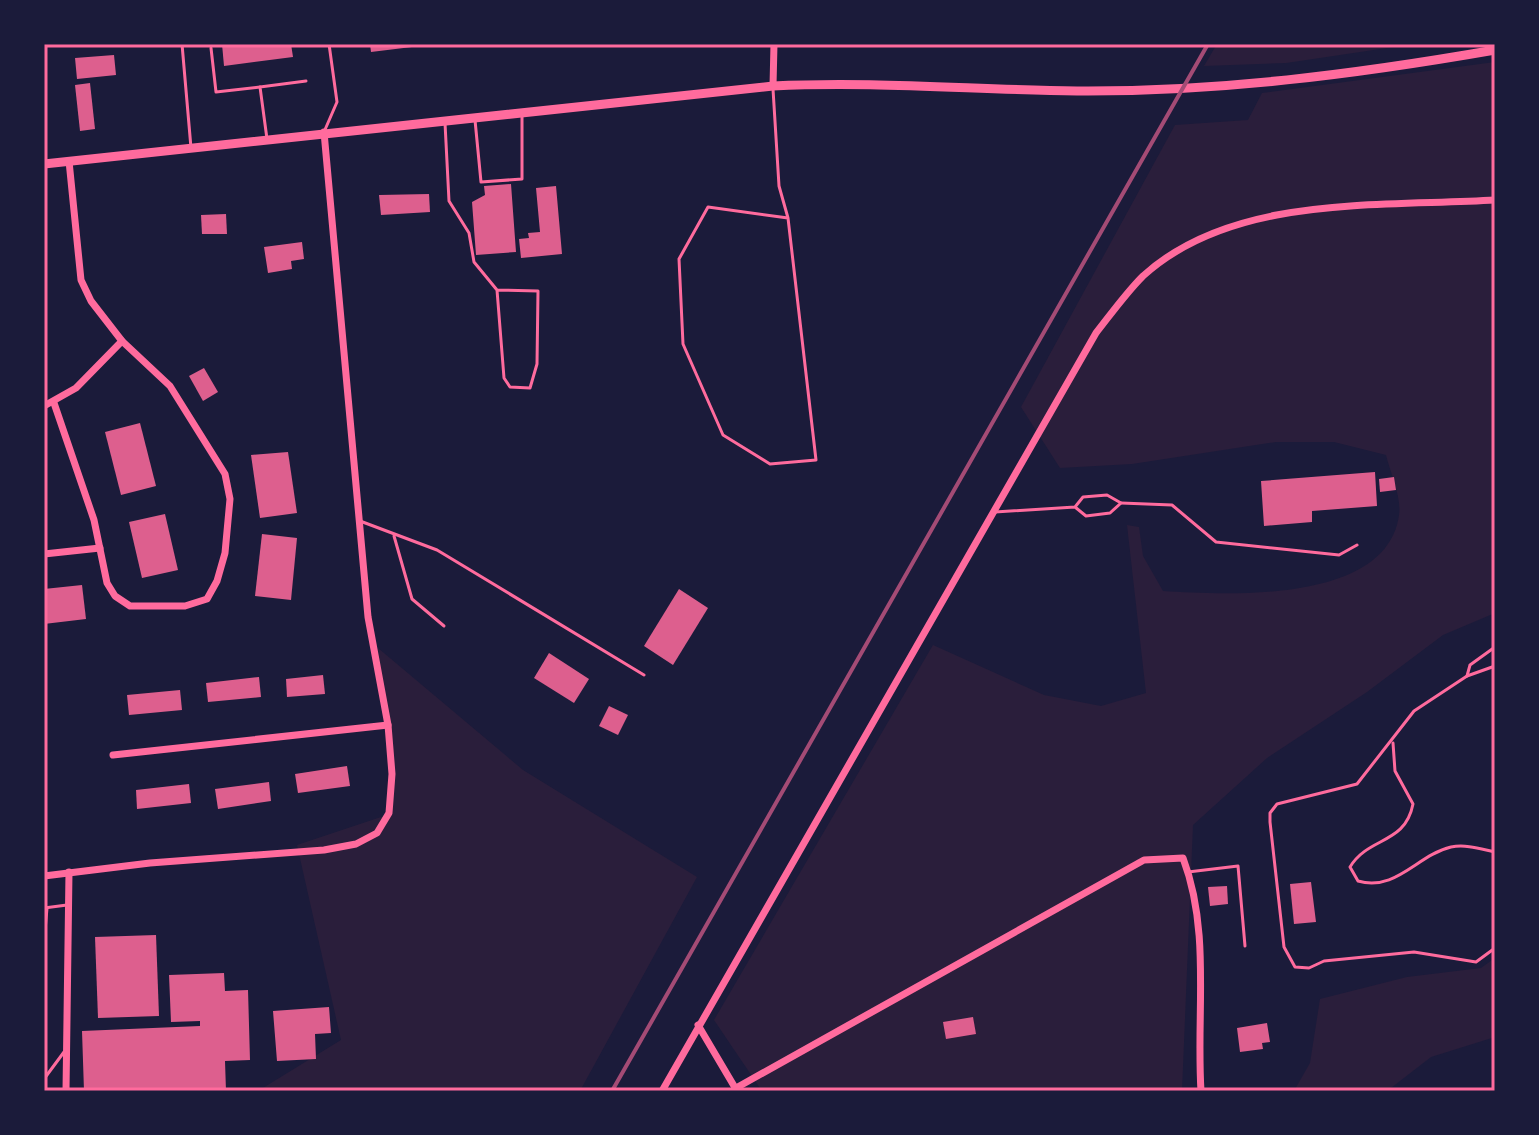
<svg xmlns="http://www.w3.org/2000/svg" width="1539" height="1135" font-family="'Times New Roman',serif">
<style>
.green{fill:#2a1e3b}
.building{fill:#dd5f8e}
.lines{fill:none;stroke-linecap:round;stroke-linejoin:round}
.path{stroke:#ff6b9d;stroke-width:3}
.service{stroke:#ff6b9d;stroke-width:3}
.minor{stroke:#ff6b9d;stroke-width:7}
.tertiary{stroke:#ff6b9d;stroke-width:9}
.rail{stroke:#a44b75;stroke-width:4}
.neatline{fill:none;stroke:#ff6b9d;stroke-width:3}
</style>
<rect width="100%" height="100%" fill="#1b1b3a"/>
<g class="green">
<path d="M 1217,44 L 1414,44 L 1286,63 L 1204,66 Z"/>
<path d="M 1495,62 L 1495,613 L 1443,635 L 1367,692 L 1267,758 L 1193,825 L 1182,1091 L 762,1091 L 714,1020 L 933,645 L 1044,695 L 1101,706 L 1146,693 L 1127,525 L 1139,527 L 1143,556 L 1163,591 C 1228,595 1387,604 1399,515 C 1402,498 1390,472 1386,455 L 1334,442 L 1276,442 L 1132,464 L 1060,468 L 1021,407 L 1175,125 L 1248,120 L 1262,93 Z"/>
<path d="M 378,648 L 523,770 L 697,877 L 580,1091 L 258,1091 L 341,1040 L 297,845 L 393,813 Z"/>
<path d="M 1495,958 L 1495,1037 L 1431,1057 L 1387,1091 L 1294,1091 L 1310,1063 L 1320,999 L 1407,977 L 1481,968 Z"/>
</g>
<g class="building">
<path d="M 222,44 L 291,44 L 293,57 L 224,66 Z"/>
<path d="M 370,44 L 420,44 L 420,46 L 371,52 Z"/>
<path d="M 114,55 L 116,75 L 77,79 L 75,58 Z"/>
<path d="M 90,83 L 95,129 L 80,131 L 75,85 Z"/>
<path d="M 511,184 L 516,252 L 476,255 L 472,202 L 485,195 L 484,186 Z"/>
<path d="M 556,186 L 562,254 L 521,258 L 519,239 L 529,238 L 528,233 L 540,232 L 536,188 Z"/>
<path d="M 429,194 L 430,212 L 381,215 L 379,195 Z"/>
<path d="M 226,214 L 227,234 L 202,234 L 201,215 Z"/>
<path d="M 302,242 L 304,259 L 291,261 L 292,269 L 268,273 L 264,247 Z"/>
<path d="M 204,368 L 218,392 L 203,401 L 189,376 Z"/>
<path d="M 140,423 L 156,486 L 121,495 L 105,432 Z"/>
<path d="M 288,452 L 297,513 L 260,518 L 251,455 Z"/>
<path d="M 1375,472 L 1377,506 L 1312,511 L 1312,522 L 1264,526 L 1261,481 Z"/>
<path d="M 1394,477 L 1396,490 L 1380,492 L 1379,479 Z"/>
<path d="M 165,514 L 178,570 L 142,578 L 129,522 Z"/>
<path d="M 262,534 L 297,538 L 291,600 L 255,596 Z"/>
<path d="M 82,585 L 86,619 L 44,624 L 44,589 Z"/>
<path d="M 679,589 L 708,608 L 673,665 L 644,646 Z"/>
<path d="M 549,653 L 589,679 L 574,703 L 534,678 Z"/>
<path d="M 323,675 L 325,694 L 287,697 L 286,679 Z"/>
<path d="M 259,677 L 261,697 L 208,702 L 206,683 Z"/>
<path d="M 180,690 L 182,710 L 129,715 L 127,695 Z"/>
<path d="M 609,706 L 628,715 L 618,735 L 599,726 Z"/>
<path d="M 347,766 L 350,786 L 298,793 L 295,774 Z"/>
<path d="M 269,782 L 271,801 L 218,809 L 215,789 Z"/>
<path d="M 189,784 L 191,803 L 137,809 L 136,790 Z"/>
<path d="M 1311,882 L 1316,922 L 1294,924 L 1290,884 Z"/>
<path d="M 1227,886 L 1228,904 L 1210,906 L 1208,887 Z"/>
<path d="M 156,935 L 159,1016 L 98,1018 L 95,937 Z"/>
<path d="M 224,973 L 225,991 L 248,990 L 250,1060 L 225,1061 L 226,1091 L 84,1091 L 82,1031 L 200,1026 L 200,1021 L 171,1022 L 169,975 Z"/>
<path d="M 329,1007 L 331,1033 L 315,1034 L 316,1059 L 277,1061 L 273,1011 Z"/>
<path d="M 973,1017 L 976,1034 L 946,1039 L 943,1022 Z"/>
<path d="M 1267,1023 L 1270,1042 L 1262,1043 L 1263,1049 L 1240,1052 L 1237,1028 Z"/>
</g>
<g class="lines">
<g class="path">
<path d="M 1495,666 L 1467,676 L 1414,711 L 1357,784 L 1277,804 L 1270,813 L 1270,822 L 1284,947 L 1295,967 L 1309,968 L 1324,961 L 1414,952 L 1476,962 L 1495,948"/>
<path d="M 1467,676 L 1470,665 L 1495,647"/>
<path d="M 1393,743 L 1395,771 L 1413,804 C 1405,845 1369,836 1350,867 L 1358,881 C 1396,892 1417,855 1451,847 C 1466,844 1481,849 1495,852"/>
</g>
<g class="service">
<path d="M 182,44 L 191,148"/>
<path d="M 211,48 L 216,92 L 260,87"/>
<path d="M 44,51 L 45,44"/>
<path d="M 773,89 L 779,186 L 788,218 L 816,460 L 770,464 L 723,435 L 683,344 L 679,259 L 708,207 L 788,218"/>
<path d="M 475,120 L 481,182 L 522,179 L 522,114"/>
<path d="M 445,123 L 449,201 L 469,233 L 474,262 L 497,290 L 504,378 L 510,387 L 530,388 L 537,364 L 538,291 L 497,290"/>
<path d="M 324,132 L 337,102 L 329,44"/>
<path d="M 267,139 L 260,87 L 306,81"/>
<path d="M 1121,503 L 1172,505 L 1216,542 L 1339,555 L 1357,545"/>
<path d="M 995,512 L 1075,507 L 1086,516 L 1110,513 L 1121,503 L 1107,495 L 1083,497 L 1075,507"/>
<path d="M 360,521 L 437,550 L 644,675"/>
<path d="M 394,536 L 412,599 L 444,626"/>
<path d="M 1188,872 L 1238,866 L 1245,946"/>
<path d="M 44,908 L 67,905"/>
<path d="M 44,942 L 47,908"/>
<path d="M 44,1079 L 64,1052"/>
</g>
<g class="minor">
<path d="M 773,86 L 774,44"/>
<path d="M 54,403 L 94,520 L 107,583 L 115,596 L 130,606 L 185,606 L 207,599 L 217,581 L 225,553 L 230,499 L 225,474 L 170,386 L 122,341 L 91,301 L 81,280 L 69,161"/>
<path d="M 44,406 L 76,388 L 122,341"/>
<path d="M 44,554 L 100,548"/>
<path d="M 113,755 L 388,725"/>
<path d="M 44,876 L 150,863 L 324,850 L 356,844 L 377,833 L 389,813 L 392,774 L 388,725 L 368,617 L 324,132"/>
<path d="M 698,1025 L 737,1091"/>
<path d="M 736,1088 L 1144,860 L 1183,858 C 1211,932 1196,1013 1201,1091"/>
<path d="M 66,1091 L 69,872"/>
<path d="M 662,1091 L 1096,333 C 1111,314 1126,293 1143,276 C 1233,194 1380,207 1495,200"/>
</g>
<path class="tertiary" d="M 44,164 L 773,86 C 875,81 976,90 1077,91 C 1218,92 1357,74 1495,50"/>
<path class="rail" d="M 612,1091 L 1208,44"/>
</g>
<rect width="1539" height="1135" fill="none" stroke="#1b1b3a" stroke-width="92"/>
<rect x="46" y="46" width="1447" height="1043" class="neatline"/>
</svg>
